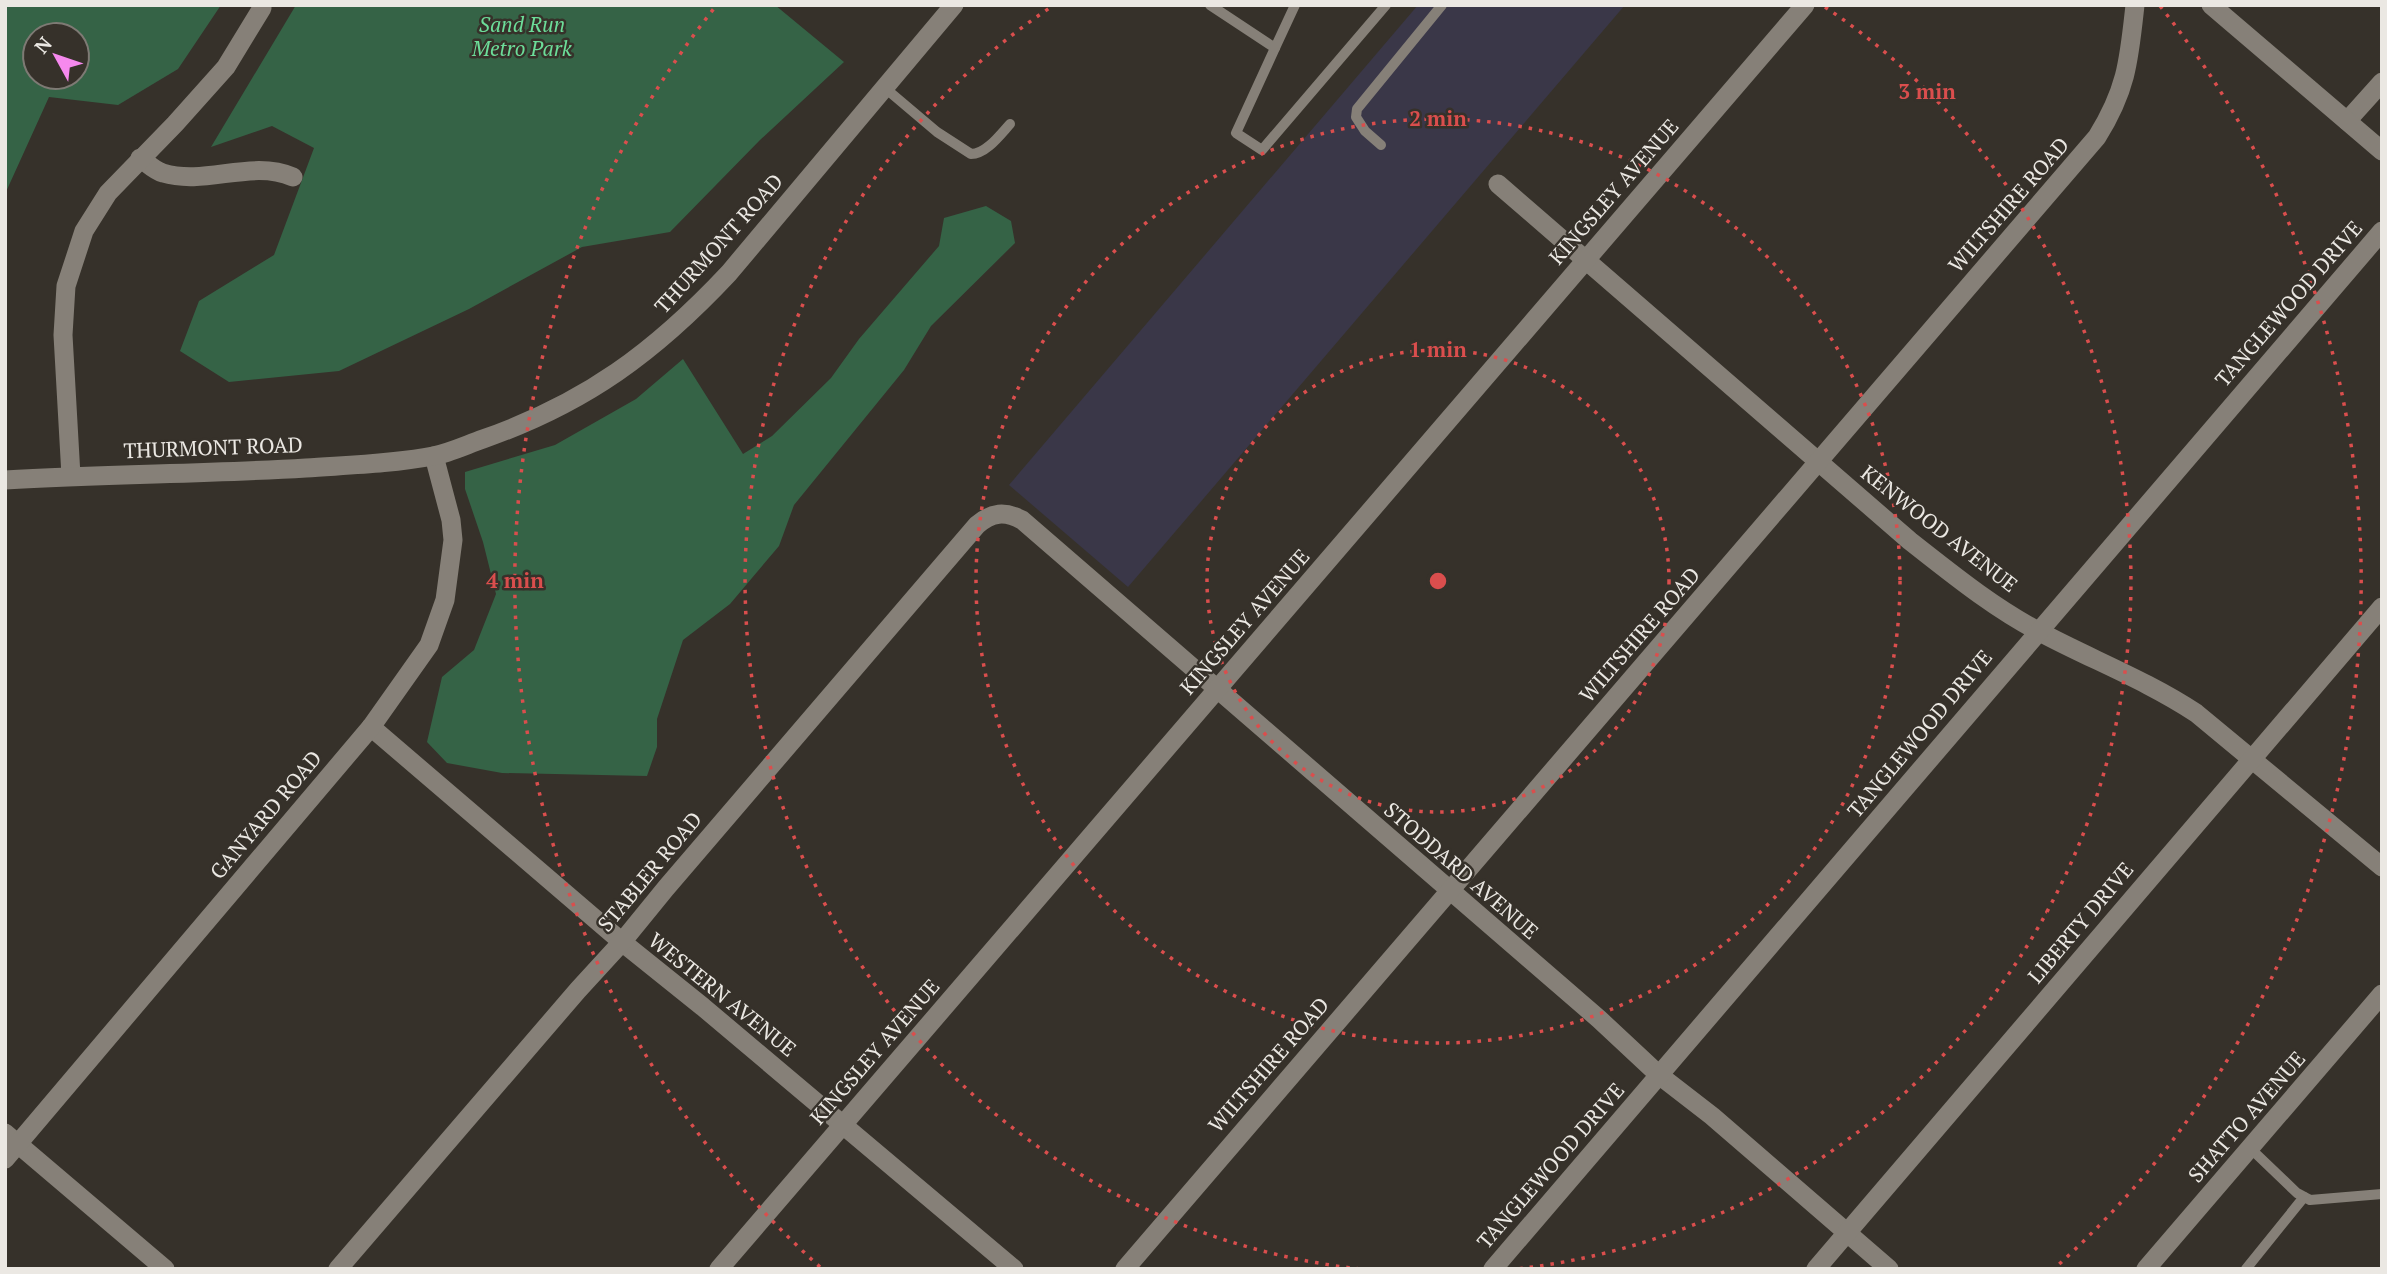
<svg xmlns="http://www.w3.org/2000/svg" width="2387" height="1274" font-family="'PT Serif',serif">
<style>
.commercial{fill:#3a3748}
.green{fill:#356346;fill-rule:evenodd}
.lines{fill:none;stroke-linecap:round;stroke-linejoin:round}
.service{stroke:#868078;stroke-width:10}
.minor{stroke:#868078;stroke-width:19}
.tertiary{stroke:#868078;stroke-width:19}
.ring{fill:none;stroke:#da4e4d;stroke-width:3.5;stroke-dasharray:3.5 7}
.labels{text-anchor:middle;stroke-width:5;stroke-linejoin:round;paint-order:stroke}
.park-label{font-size:21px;font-style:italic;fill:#6cdd99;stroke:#36312a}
.street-label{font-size:21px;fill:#ebe8e3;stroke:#36312a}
.centre{fill:#da4e4d;stroke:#36312a;stroke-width:3.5}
.ring-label{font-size:21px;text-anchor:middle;font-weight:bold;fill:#da4e4d;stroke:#36312a;stroke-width:5;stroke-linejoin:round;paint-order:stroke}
</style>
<rect width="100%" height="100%" fill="#36312a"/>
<path class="commercial" d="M 1418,5 L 1625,5 L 1128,587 L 1009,485 Z"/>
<g class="green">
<path d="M 5,5 L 221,5 L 178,69 L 118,105 L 49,97 L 5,194 ZM 35,35 L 77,35 L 77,77 L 35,77 Z"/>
<path d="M 296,5 L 775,5 L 844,62 L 760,140 L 670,232 L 582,247 L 469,309 L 339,371 L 229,382 L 180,351 L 199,301 L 274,255 L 314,148 L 272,126 L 211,147 Z"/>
<path d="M 986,206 L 1011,221 L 1015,243 L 931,326 L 904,370 L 794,505 L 779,546 L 730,604 L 683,640 L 657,719 L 657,747 L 647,776 L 502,773 L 447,763 L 427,742 L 442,677 L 474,650 L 496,594 L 483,542 L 465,489 L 465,472 L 555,445 L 636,399 L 683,359 L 743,454 L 772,436 L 831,378 L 859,339 L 939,246 L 944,218 Z"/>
</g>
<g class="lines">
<g class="service">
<path d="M 1210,5 L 1275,48 L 1236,133 L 1262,150 L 1386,5"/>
<path d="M 1275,48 L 1295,5"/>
<path d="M 885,88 L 937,132 L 971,154 C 986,154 1000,135 1010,124"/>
<path d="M 1381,145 L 1365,131 L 1356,117 L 1357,109 L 1442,5"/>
<path d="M 2250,1148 L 2297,1193 L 2310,1200 L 2382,1194"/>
<path d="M 2246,1269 L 2304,1197"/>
</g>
<g class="minor">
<path d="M 2347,121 L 2382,82"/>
<path d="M 140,158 C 147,163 155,171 163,173 C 206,186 251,159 293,177"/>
<path d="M 1498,184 L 1910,541 C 1951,573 1991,606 2038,631 C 2090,659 2146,680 2196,713 L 2382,867"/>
<path d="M 71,476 L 63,335 L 66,286 L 84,231 L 108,193 L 175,124 L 226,67 L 262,8"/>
<path d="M 371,727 L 622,942 L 703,1007 L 1014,1269"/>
<path d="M 5,1133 L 165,1269"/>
<path d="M 5,1159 L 371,727 L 429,645 L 445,600 L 453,540 L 451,520 L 434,456"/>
<path d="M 338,1269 L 578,990 L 622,942 L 666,888 L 977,525 C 992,512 1005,511 1022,520 L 1599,1019 L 1659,1075 L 1712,1116 L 1889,1269"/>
<path d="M 719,1269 L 1805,5"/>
<path d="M 1125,1269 L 2097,137 C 2127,89 2129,60 2135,5"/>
<path d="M 1493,1269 L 2382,231"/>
<path d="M 1816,1269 L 2382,607"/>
<path d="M 2146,1269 L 2382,994"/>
</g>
<g class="tertiary">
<path d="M 2211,5 L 2382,151"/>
<path d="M 5,480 C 106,474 206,474 306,468 C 348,465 391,464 433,456 C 449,453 466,445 483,439 C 586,403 655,352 729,273 L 954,5"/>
</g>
</g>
<g class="ring">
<circle cx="1438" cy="581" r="231"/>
<circle cx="1438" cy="581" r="462"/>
<path d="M1360 1269A692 692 0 0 1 1051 7M1825 7A692 692 0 0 1 1516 1269"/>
<path d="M820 1267A923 923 0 0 1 716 6M2160 6A923 923 0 0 1 2056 1267"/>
</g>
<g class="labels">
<g class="park-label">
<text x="522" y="32">Sand Run<tspan x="522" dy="24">Metro Park</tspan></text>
</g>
<g class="street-label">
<text transform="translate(1614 192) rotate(-49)" y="7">KINGSLEY AVENUE</text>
<text transform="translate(2009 205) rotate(-49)" y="7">WILTSHIRE ROAD</text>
<text transform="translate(719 244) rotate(-48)" y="7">THURMONT ROAD</text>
<text transform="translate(2289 304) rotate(-49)" y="7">TANGLEWOOD DRIVE</text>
<text transform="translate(213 448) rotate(-2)" y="7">THURMONT ROAD</text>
<text transform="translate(1939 529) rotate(38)" y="7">KENWOOD AVENUE</text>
<text transform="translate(1245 622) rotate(-49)" y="7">KINGSLEY AVENUE</text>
<text transform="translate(1640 635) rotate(-49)" y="7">WILTSHIRE ROAD</text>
<text transform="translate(1920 734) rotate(-50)" y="7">TANGLEWOOD DRIVE</text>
<text transform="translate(266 815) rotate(-50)" y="7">GANYARD ROAD</text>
<text transform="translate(1461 871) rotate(41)" y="7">STODDARD AVENUE</text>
<text transform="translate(650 872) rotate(-50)" y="7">STABLER ROAD</text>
<text transform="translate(2081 923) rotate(-50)" y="7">LIBERTY DRIVE</text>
<text transform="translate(722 995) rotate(39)" y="7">WESTERN AVENUE</text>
<text transform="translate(875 1052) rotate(-49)" y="7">KINGSLEY AVENUE</text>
<text transform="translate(1269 1065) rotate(-49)" y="7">WILTSHIRE ROAD</text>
<text transform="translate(2247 1117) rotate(-49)" y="7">SHATTO AVENUE</text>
<text transform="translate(1551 1166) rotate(-49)" y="7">TANGLEWOOD DRIVE</text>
</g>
</g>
<circle cx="1438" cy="581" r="10" class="centre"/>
<g class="ring-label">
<text x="1927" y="99">3 min</text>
<text x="1438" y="126">2 min</text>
<text x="1438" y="357">1 min</text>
<text x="515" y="588">4 min</text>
</g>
<rect width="2387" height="1274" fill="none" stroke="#ebe8e3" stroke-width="14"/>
<g transform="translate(56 56) rotate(310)"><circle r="33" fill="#36312a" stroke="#7e7a74" stroke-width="2"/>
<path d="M0-5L12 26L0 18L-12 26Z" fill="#f689ee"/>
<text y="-10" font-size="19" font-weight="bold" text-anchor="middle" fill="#ebe8e3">N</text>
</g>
</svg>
